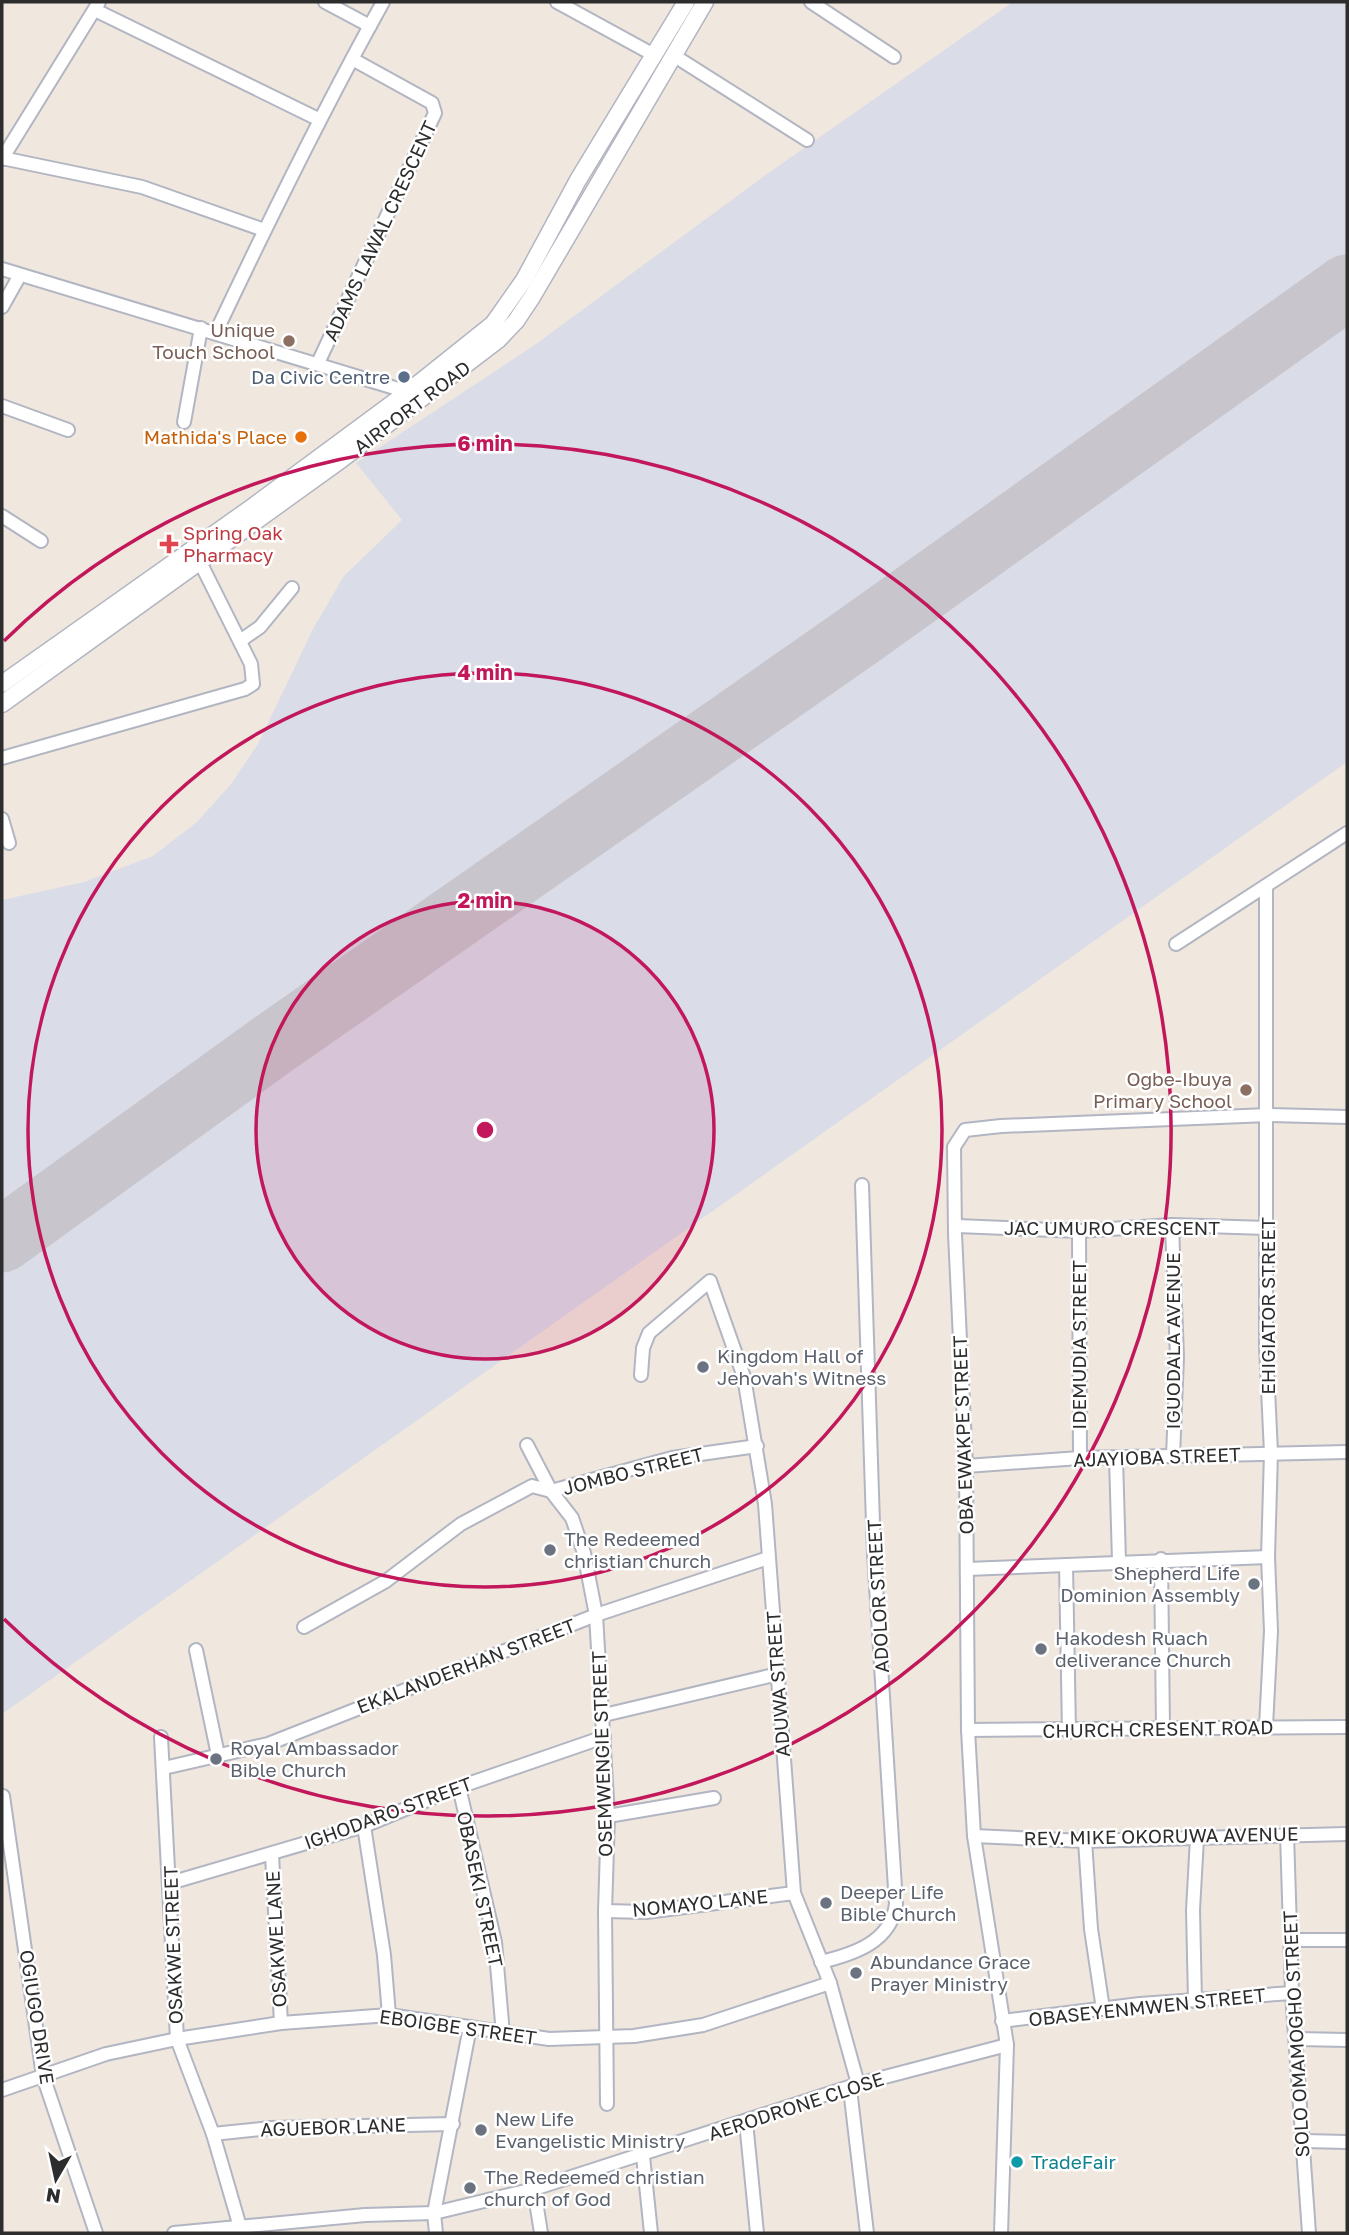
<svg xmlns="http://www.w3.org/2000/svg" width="1349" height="2235" font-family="'Golos Text',sans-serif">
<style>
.airport{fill:#dadce8}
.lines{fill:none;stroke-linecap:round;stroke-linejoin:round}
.runway{stroke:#c8c6cc;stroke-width:65}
.street-casing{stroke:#b2b5c2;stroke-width:16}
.secondary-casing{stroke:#b2b5c2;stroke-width:19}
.street{stroke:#fff;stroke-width:12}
.secondary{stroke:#fff;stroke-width:16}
.ring{fill:none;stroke:#c2185b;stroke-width:3.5}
.education-dot{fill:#8d6e63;stroke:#fff;stroke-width:2.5}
.service-dot{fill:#5c6f8a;stroke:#fff;stroke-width:2.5}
.food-dot{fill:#e8710a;stroke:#fff;stroke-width:2.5}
.health-dot{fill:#e0444e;stroke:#fff;stroke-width:2.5}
.worship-dot{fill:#6b7280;stroke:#fff;stroke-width:2.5}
.culture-dot{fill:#0f9aa8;stroke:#fff;stroke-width:2.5}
.labels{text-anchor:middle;stroke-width:5;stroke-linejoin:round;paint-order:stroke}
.street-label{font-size:19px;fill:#2d2d2d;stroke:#fff}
.education-label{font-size:19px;fill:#785e54;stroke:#fff;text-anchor:end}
.service-label{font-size:19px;fill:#4e5e75;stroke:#fff;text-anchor:end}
.food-label{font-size:19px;fill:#c56008;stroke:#fff;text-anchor:end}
.health-label{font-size:19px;fill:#be3a42;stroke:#fff;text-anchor:start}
.worship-label{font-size:19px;fill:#5b616d;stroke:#fff;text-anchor:start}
.culture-label{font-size:19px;fill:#0d838f;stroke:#fff;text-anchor:start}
.centre{fill:#c2185b;stroke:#fff;stroke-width:3.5}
.ring-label{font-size:21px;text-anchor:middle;font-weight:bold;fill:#c2185b;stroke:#fff;stroke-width:5;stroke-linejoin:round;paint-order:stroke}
</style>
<rect width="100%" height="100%" fill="#f0e8de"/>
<path class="airport" d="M 1013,2 L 1347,2 L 1347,762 L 2,1714 L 2,900 L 84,882 L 153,856 L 197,822 L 231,784 L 258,744 L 313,629 L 344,576 L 402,520 L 356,463 L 536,344 L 767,174 Z"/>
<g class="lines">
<path class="runway" d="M 2,1240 L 272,1045 L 858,636 L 1347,287"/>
<defs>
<g id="street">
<path d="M 325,2 L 370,26"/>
<path d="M 557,2 L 654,55"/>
<path d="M 811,2 L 894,57"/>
<path d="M 95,10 L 318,119"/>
<path d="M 673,55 L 807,140"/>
<path d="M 2,158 L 142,187 L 264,230"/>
<path d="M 2,159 L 99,2"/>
<path d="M 2,269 L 408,392"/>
<path d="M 2,307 L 20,275"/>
<path d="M 216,332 C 269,220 323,110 383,2"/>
<path d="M 318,363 L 435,113 L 432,103 L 354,60"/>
<path d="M 2,406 L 68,430"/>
<path d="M 184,422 L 201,328"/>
<path d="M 2,516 L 41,541"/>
<path d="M 240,641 L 260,627 L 292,588"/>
<path d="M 2,758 L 245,689 L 253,684 L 251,664 L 200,562"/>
<path d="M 2,819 L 9,843"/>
<path d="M 1266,886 L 1266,1346 L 1271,1453 L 1268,1557 L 1271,1631 L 1266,1726"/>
<path d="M 1176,944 L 1347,833"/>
<path d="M 1172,1225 L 1177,1357 L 1173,1456"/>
<path d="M 957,1226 L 1079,1231 L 1172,1225 L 1267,1228"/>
<path d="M 1079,1231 L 1080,1458"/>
<path d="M 641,1375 L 643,1348 L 649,1333 L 710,1281 L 744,1377 L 765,1504 L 794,1893 L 830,1983 L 858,2084"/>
<path d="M 527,1445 L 551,1491 L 572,1518 L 584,1553 L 596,1615 L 608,1816 L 605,1911 L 607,2104"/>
<path d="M 1116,1458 L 1119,1561"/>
<path d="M 966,1466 L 1080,1458 L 1347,1452"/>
<path d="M 1161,1559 L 1163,1729"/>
<path d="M 1066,1565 L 1069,1732"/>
<path d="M 967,1569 L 1268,1557"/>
<path d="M 304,1627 L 386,1581 L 461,1524 L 532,1486 L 551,1491 L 672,1458 L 757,1446"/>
<path d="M 196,1650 L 218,1755"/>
<path d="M 604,1715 L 778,1674"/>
<path d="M 968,1730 L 1347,1727"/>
<path d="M 161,1737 L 177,2039 L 213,2134 L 240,2227"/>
<path d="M 164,1768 L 268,1744 L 596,1615 L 768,1558"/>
<path d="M 459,1787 L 495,1942 L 503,2034"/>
<path d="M 3,1796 L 43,2076 L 96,2233"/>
<path d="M 608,1816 L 714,1798"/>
<path d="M 364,1826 L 384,1955 L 389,2015"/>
<path d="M 1287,1834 L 1292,1993 L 1309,2233"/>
<path d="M 974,1836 L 1085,1841 L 1347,1834"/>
<path d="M 1085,1841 L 1091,1929 L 1103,2009"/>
<path d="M 272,1855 L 281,2023"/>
<path d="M 170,1883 L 364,1826 L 459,1787 L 604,1737"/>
<path d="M 605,1911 L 646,1912 L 794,1893"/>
<path d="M 1290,1940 L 1347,1940"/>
<path d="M 821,1962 C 854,1954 891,1942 896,1904 L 874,1554 L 862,1185"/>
<path d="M 1195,2001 L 1193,1910 L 1197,1838"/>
<path d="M 1002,2021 L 1140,2004 L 1292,1993"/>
<path d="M 1297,2039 L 1347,2040"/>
<path d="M 850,2089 L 867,2233"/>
<path d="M 2,2090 L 106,2054 L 177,2039 L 281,2023 L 389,2015 L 549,2039 L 634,2036 L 703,2025 L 830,1983"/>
<path d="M 746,2122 L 757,2233"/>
<path d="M 213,2134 L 270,2128 L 453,2124"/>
<path d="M 1304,2141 L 1347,2142"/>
<path d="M 643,2156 L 651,2233"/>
<path d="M 534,2189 L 541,2233"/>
<path d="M 174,2233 L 365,2215 L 434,2213 L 534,2189 L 858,2084 L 1007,2045"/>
<path d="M 436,2233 L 434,2213 L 470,2027"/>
<path d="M 1001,2233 L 1007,2045 L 974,1836 L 968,1730 L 966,1466 L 955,1234 L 954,1147 L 965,1130 L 1001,1126 L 1268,1115 L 1347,1117"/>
</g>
<g id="secondary">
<path d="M 2,684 L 251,508 L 408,392 L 493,324 L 524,280 L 578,180 L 686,2"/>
<path d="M 2,704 L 342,459 L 498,340 L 516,321 L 532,297 L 705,2"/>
</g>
</defs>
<use href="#street" class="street-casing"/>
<use href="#secondary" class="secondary-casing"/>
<use href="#street" class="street"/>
<use href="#secondary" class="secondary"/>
</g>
<circle cx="485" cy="1130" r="229" fill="#c2185b" fill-opacity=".12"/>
<g class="ring">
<circle cx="485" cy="1130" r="229"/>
<circle cx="485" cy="1130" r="457"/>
<path d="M4 641A686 686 0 1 1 4 1619"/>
</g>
<g class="education-dot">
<circle cx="289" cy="341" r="7"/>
<circle cx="1246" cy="1090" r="7"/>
</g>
<circle class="service-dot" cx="404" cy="377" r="7"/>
<circle class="food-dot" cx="301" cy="437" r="7"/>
<path class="health-dot" d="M165.5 533.5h7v7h7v7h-7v7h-7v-7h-7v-7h7z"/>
<g class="worship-dot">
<circle cx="703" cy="1367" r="7"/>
<circle cx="550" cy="1550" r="7"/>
<circle cx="1254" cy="1584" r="7"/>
<circle cx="1041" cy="1649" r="7"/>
<circle cx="216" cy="1759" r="7"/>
<circle cx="826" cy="1903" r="7"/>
<circle cx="856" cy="1973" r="7"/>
<circle cx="481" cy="2130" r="7"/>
<circle cx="470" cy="2188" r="7"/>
</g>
<circle class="culture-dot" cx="1017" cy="2162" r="7"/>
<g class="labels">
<g class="street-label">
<text transform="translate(380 231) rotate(-65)" y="7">ADAMS LAWAL CRESCENT</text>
<text transform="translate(412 407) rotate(-37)" y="7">AIRPORT ROAD</text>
<text x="1112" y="1235">JAC UMURO CRESCENT</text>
<text transform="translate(1268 1306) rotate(-90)" y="7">EHIGIATOR STREET</text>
<text transform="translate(1173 1341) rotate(-90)" y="7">IGUODALA AVENUE</text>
<text transform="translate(1079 1345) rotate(-90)" y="7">IDEMUDIA STREET</text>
<text transform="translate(963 1435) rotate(-92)" y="7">OBA EWAKPE STREET</text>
<text transform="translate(1157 1457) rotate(-2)" y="7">AJAYIOBA STREET</text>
<text transform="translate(633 1471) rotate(-14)" y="7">JOMBO STREET</text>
<text transform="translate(878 1596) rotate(-93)" y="7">ADOLOR STREET</text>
<text transform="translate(466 1666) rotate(-21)" y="7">EKALANDERHAN STREET</text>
<text transform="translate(778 1684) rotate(-94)" y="7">ADUWA STREET</text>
<text transform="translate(1158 1729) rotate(-1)" y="7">CHURCH CRESENT ROAD</text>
<text transform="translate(602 1754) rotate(-92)" y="7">OSEMWENGIE STREET</text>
<text transform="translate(388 1813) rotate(-20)" y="7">IGHODARO STREET</text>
<text transform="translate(1161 1836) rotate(-1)" y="7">REV. MIKE OKORUWA AVENUE</text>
<text transform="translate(480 1889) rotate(78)" y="7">OBASEKI STREET</text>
<text transform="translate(700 1903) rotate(-6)" y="7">NOMAYO LANE</text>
<text transform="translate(276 1939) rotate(-93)" y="7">OSAKWE LANE</text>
<text transform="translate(173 1945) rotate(-92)" y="7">OSAKWE STREET</text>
<text transform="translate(1147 2007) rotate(-6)" y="7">OBASEYENMWEN STREET</text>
<text transform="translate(37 2017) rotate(81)" y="7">OGIUGO DRIVE</text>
<text transform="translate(458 2027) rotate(8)" y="7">EBOIGBE STREET</text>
<text transform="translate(1296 2034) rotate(-93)" y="7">SOLO OMAMOGHO STREET</text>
<text transform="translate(796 2106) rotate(-18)" y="7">AERODRONE CLOSE</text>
<text transform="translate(333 2127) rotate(-2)" y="7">AGUEBOR LANE</text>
</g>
<g class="education-label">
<text x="275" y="337">Unique<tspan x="275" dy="22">Touch School</tspan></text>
<text x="1232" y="1086">Ogbe-Ibuya<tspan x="1232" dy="22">Primary School</tspan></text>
</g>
<g class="service-label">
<text x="390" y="384">Da Civic Centre</text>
</g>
<g class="food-label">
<text x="287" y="444">Mathida's Place</text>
</g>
<g class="health-label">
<text x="183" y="540">Spring Oak<tspan x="183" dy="22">Pharmacy</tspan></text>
</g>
<g class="worship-label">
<text x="717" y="1363">Kingdom Hall of<tspan x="717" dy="22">Jehovah's Witness</tspan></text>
<text x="564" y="1546">The Redeemed<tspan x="564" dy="22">christian church</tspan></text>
<text x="1240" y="1580" text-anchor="end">Shepherd Life<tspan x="1240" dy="22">Dominion Assembly</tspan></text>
<text x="1055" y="1645">Hakodesh Ruach<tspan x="1055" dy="22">deliverance Church</tspan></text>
<text x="230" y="1755">Royal Ambassador<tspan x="230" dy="22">Bible Church</tspan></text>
<text x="840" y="1899">Deeper Life<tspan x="840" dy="22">Bible Church</tspan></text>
<text x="870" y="1969">Abundance Grace<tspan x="870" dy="22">Prayer Ministry</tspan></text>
<text x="495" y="2126">New Life<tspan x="495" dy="22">Evangelistic Ministry</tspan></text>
<text x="484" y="2184">The Redeemed christian<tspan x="484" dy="22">church of God</tspan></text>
</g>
<g class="culture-label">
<text x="1031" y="2169">TradeFair</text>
</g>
</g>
<circle cx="485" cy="1130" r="10" class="centre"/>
<g class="ring-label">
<text x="485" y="451">6 min</text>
<text x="485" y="680">4 min</text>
<text x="485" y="908">2 min</text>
</g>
<rect width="1349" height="2235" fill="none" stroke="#2d2d2d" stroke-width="7"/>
<g transform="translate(56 2179) rotate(189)" stroke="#ffffff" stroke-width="5" paint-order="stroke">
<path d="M0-5L12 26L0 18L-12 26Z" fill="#2d2d2d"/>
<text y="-10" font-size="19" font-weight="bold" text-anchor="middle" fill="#2d2d2d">N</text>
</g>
</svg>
